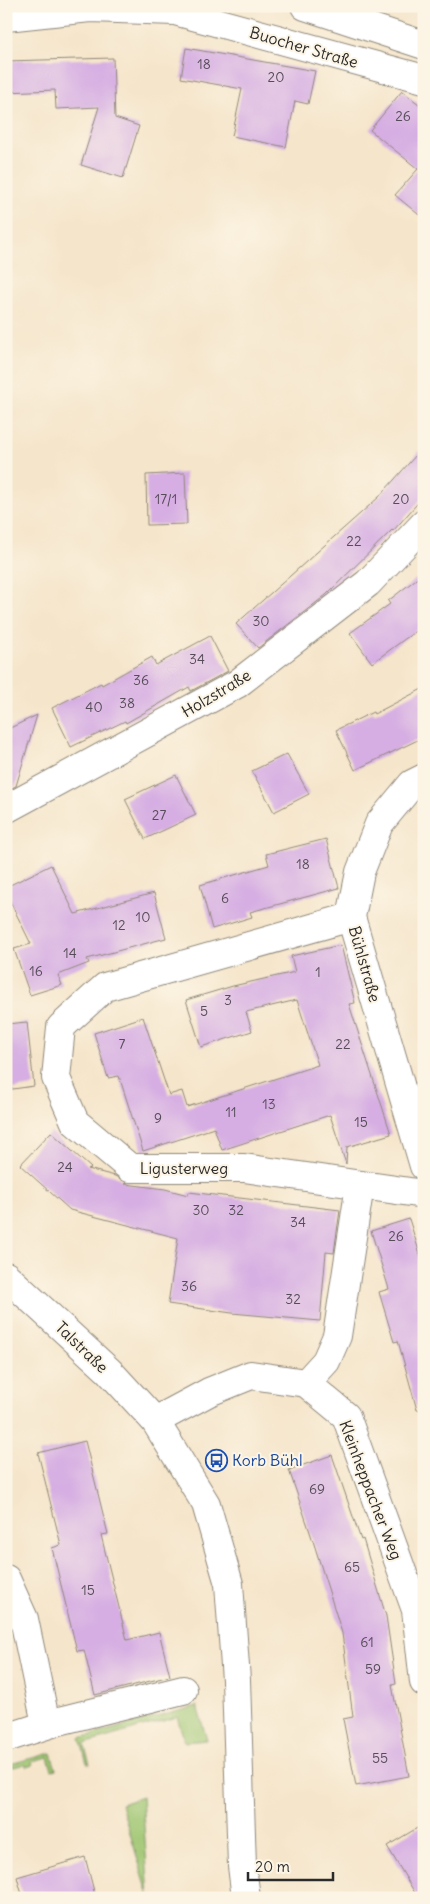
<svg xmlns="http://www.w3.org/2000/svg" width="430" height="1904" font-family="Delius,sans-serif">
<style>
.grass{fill:#9dc570;stroke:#64784e}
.building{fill:#d6aee3}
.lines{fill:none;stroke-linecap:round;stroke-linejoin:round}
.minor-casing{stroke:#90887a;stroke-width:30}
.minor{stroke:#fff;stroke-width:28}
.labels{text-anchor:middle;stroke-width:4;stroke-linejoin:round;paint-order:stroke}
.number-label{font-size:14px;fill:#564c59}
.street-label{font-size:16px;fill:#2b2b2b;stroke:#fcf5e5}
.transit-label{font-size:16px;fill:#164399;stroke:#fcf5e5;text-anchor:start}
</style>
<rect width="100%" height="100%" fill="#fcf5e5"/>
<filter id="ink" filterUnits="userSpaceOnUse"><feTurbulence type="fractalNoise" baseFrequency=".02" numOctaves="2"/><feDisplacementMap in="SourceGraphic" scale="10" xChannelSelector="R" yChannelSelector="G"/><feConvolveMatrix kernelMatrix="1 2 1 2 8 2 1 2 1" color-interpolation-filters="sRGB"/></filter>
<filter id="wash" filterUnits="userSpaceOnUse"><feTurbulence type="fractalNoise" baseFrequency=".0096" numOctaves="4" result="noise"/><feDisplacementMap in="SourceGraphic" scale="20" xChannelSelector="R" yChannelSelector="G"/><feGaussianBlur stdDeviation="1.12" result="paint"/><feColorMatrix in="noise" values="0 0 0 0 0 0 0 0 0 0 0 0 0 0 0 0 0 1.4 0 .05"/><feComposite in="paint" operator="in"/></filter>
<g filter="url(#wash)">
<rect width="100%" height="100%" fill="#f5e5ca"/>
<g class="grass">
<path d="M 197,1706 L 207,1740 L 185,1742 L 177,1717 L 84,1744 L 90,1764 L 87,1763 L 80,1738 Z"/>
<path d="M 51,1753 L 56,1769 L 52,1770 L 48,1757 L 32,1761 L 33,1765 L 26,1767 L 25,1764 L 6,1769 L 6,1765 Z"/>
<path d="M 142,1797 L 149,1896 L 121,1804 Z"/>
</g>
<g id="blocks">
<g class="building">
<path d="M 186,48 L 315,71 L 308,104 L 295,101 L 286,147 L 232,136 L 242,89 L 181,78 Z"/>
<path d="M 113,58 L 115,118 L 139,126 L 123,178 L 81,165 L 99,107 L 56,109 L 55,90 L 6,92 L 6,61 Z"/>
<path d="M 402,91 L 424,108 L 424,219 L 395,195 L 418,169 L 370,130 Z"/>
<path d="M 424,446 L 424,496 L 393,531 L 392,530 L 326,595 L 258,648 L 236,624 L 379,497 Z"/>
<path d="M 185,473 L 187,524 L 147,525 L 146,475 Z"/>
<path d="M 424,573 L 424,625 L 372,663 L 350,633 L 390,604 L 388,601 Z"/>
<path d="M 210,636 L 228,671 L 191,691 L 189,687 L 126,723 L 125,721 L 71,747 L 52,708 L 101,683 L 102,685 L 152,657 L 156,665 Z"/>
<path d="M 424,688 L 424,737 L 355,770 L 336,730 L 373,712 L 374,714 Z"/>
<path d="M 37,715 L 16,786 L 6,791 L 6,730 Z"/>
<path d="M 287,754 L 309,794 L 274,812 L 252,771 Z"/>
<path d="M 176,775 L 196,815 L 145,839 L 125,799 Z"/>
<path d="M 326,839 L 339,888 L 250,912 L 252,917 L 212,929 L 200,885 L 269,865 L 266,854 Z"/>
<path d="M 51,865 L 75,914 L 154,893 L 166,938 L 87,959 L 89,963 L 58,975 L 62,985 L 30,995 L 14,949 L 31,944 L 6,893 L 6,887 Z"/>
<path d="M 341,945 L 355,1003 L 349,1004 L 391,1134 L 347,1147 L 346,1164 L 330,1115 L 222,1150 L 214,1128 L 143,1151 L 119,1076 L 108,1078 L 94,1033 L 143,1017 L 169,1095 L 182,1091 L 187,1107 L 318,1065 L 297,1000 L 246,1012 L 252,1031 L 201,1047 L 186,1000 L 233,986 L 295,972 L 291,956 Z"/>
<path d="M 27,1022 L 34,1086 L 6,1090 L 6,1024 Z"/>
<path d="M 51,1132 L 91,1168 L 88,1169 L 115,1176 L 128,1183 L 125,1184 L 165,1189 L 188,1195 L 189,1192 L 340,1210 L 334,1253 L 326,1252 L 320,1321 L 232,1313 L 168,1304 L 178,1238 L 70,1210 L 20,1165 Z"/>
<path d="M 409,1219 L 424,1267 L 424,1409 L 417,1410 L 398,1341 L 394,1342 L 379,1292 L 389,1289 L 371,1231 Z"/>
<path d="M 85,1441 L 108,1534 L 101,1535 L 127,1640 L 159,1632 L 170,1676 L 95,1695 L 84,1650 L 77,1651 L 52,1548 L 61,1545 L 38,1453 Z"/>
<path d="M 332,1455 L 361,1540 L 363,1539 L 386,1616 L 396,1684 L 392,1685 L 409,1776 L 356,1786 L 343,1719 L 353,1717 L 342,1633 L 314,1544 L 289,1470 Z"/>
<path d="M 424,1824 L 424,1898 L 418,1898 L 387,1846 Z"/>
<path d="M 85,1857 L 95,1895 L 83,1898 L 23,1898 L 17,1877 Z"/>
</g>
</g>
</g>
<g filter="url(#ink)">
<use href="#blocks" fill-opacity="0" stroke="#90887a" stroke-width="1"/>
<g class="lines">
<defs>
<g id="minor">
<path d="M 305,6 L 424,45"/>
<path d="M 6,17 L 90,8 L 175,11 L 424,79"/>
<path d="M 424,778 L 412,784 L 379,824 L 360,872 L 351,917 L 424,1166"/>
<path d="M 6,809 L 237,684 L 368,583 L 424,524"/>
<path d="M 351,917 L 105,987 L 61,1027 L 56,1078 L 75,1122 L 130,1168 L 244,1168 L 424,1194"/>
<path d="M 6,1276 L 109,1371 L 155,1421 L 206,1504 L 229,1584 L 236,1680 L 242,1866 L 246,1898"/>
<path d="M 306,1383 L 326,1361 L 337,1336 L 360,1185"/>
<path d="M 155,1421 L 209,1392 L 251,1375 L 306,1383 L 346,1416 L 416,1610 L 424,1682"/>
<path d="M 6,1579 L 24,1619 L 46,1724"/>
<path d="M 6,1738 L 59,1721 L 183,1690"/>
</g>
</defs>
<use href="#minor" class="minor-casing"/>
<use href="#minor" class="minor"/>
</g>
</g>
<defs>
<symbol id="bus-ring" viewBox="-11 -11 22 22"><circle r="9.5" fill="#fcf5e5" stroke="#1a4fb4" stroke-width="1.5"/><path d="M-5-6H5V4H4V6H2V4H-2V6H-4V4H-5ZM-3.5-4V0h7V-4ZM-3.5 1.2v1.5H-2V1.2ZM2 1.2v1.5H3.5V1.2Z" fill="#1a4fb4"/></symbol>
</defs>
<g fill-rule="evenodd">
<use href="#bus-ring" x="204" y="1448" width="25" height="25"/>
</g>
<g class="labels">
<g class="number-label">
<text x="204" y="69">18</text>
<text x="276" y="82">20</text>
<text x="403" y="121">26</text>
<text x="166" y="504">17/1</text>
<text x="401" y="504">20</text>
<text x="354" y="546">22</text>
<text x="261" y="626">30</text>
<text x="197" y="664">34</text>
<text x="141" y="685">36</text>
<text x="127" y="708">38</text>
<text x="94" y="712">40</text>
<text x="159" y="820">27</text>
<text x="303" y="869">18</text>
<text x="225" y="903">6</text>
<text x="143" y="922">10</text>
<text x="119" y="930">12</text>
<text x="70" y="958">14</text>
<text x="36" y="976">16</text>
<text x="318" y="977">1</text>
<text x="228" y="1005">3</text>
<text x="204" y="1016">5</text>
<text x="122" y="1049">7</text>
<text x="343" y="1049">22</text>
<text x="269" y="1109">13</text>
<text x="231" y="1117">11</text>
<text x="158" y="1123">9</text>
<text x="361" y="1127">15</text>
<text x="65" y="1172">24</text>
<text x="201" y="1215">30</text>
<text x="236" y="1215">32</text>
<text x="298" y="1227">34</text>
<text x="396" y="1241">26</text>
<text x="189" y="1291">36</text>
<text x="293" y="1304">32</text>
<text x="317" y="1494">69</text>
<text x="352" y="1572">65</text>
<text x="88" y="1595">15</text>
<text x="367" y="1647">61</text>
<text x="373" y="1674">59</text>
<text x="380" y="1763">55</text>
</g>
<g class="street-label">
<text transform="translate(304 47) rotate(16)" y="6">Buocher Straße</text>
<text transform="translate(216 693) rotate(-31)" y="6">Holzstraße</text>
<text transform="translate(365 964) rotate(74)" y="6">Bühlstraße</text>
<text x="184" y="1174">Ligusterweg</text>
<text transform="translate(82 1347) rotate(44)" y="6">Talstraße</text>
<text transform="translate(371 1490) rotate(69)" y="6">Kleinheppacher Weg</text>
</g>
<g class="transit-label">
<text x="232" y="1466">Korb Bühl</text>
</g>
</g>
<rect width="430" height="1904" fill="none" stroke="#fcf5e5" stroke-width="25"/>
<path d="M248 1872v8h85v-8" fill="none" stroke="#2b2b2b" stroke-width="2.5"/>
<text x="255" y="1872" font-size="15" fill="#2b2b2b" stroke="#fcf5e5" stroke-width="4" paint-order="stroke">20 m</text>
</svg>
